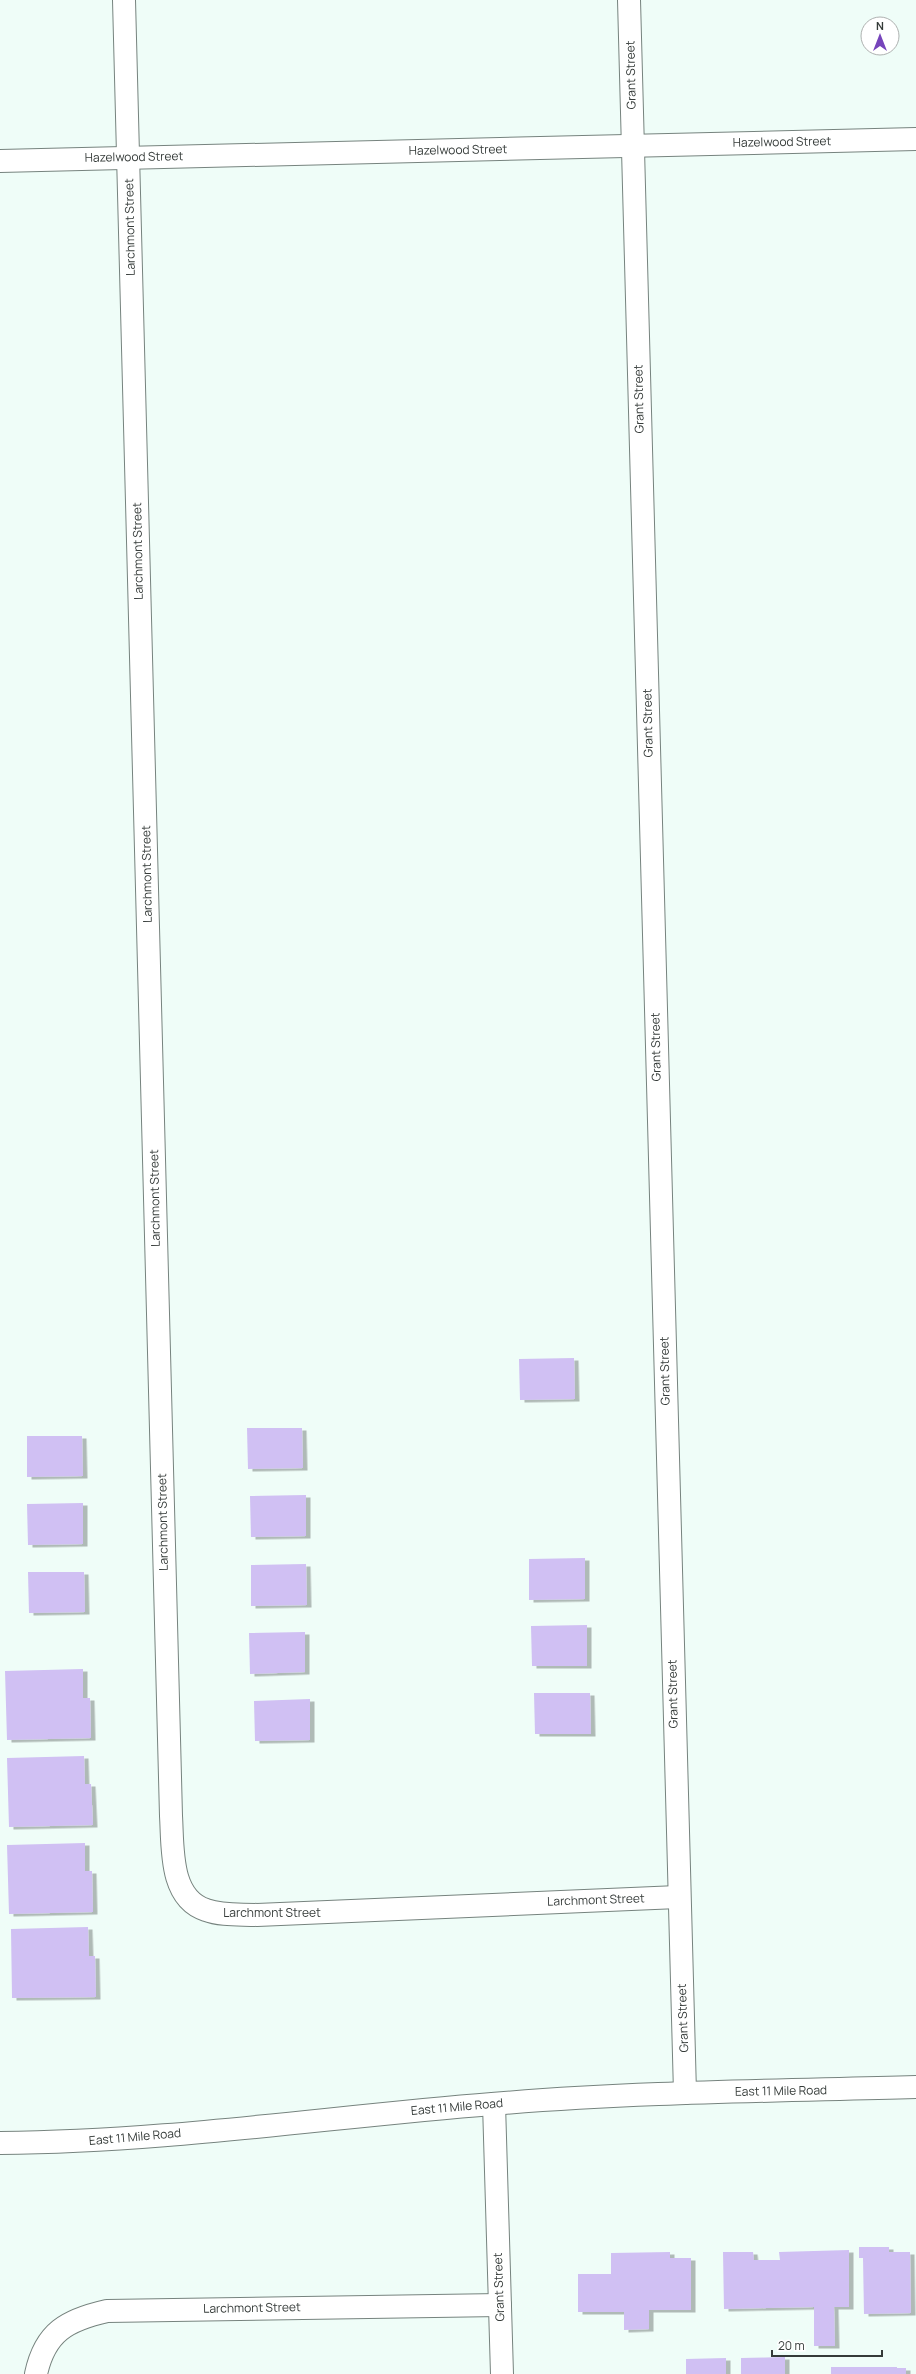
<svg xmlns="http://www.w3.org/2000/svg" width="916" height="2374" font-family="Manrope,sans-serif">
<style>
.building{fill:#d0c0f3;filter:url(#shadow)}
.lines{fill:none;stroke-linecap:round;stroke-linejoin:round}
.minor-casing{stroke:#76837e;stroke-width:24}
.major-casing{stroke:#76837e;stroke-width:24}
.minor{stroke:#fff;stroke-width:22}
.major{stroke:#fff;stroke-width:22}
.labels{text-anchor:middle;stroke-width:4;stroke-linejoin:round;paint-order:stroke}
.street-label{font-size:12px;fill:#353b39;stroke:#fff}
</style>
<defs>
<filter id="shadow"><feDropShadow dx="4.5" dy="2.5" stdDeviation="0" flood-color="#0004"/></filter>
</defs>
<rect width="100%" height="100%" fill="#effdf8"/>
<g class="building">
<path d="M 574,1358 L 575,1399 L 520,1400 L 519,1359 Z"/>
<path d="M 247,1428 L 302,1428 L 303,1468 L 248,1469 Z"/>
<path d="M 27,1436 L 82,1436 L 83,1476 L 27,1477 Z"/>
<path d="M 306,1495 L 306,1536 L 251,1537 L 250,1496 Z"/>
<path d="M 83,1503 L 83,1544 L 28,1545 L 27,1504 Z"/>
<path d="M 585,1558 L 585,1599 L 529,1600 L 529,1559 Z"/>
<path d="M 306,1564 L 307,1605 L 251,1606 L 251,1565 Z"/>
<path d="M 28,1572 L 84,1572 L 85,1612 L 29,1613 Z"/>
<path d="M 587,1625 L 587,1666 L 532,1666 L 531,1626 Z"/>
<path d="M 305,1632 L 305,1672 L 250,1674 L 249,1633 Z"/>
<path d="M 83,1669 L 83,1698 L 90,1698 L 91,1738 L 7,1740 L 5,1671 Z"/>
<path d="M 534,1693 L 590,1693 L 591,1734 L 535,1734 Z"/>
<path d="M 310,1699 L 310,1740 L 255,1741 L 254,1701 Z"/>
<path d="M 84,1756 L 85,1784 L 91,1784 L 93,1825 L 9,1827 L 7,1758 Z"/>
<path d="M 85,1843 L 85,1871 L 92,1871 L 93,1912 L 9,1914 L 7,1845 Z"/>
<path d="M 88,1927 L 89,1956 L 95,1956 L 96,1997 L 12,1998 L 11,1929 Z"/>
<path d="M 859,2247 L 889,2247 L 889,2252 L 910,2252 L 911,2313 L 864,2314 L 863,2258 L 859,2258 Z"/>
<path d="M 849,2250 L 849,2307 L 834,2307 L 835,2346 L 814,2346 L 814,2307 L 724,2309 L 723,2252 L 753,2252 L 754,2260 L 780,2260 L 779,2252 Z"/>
<path d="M 670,2252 L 670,2258 L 691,2258 L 691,2310 L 649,2310 L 649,2329 L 624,2330 L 624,2312 L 578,2312 L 578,2274 L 611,2274 L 611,2253 Z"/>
<path d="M 785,2357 L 785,2374 L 741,2374 L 741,2358 Z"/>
<path d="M 726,2358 L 726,2374 L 686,2374 L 686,2359 Z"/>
<path d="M 831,2367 L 897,2367 L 897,2368 L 906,2368 L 906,2374 L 831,2374 Z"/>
</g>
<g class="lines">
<defs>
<g id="minor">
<path d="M 124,0 L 171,1816 C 173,1847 169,1898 206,1910 C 222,1916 241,1914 257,1915 L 678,1897"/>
<path d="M 629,0 L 685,2093"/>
<path d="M 0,161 L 916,139"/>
<path d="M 494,2104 L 502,2374"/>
<path d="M 36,2374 C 45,2332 67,2320 107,2311 L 500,2305"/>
</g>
<path id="major" d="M 0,2143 C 164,2142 328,2117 492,2104 C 633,2092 775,2091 916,2087"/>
</defs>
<use href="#minor" class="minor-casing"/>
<use href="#major" class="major-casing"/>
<use href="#minor" class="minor"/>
<use href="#major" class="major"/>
</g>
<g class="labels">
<g class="street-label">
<text transform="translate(631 75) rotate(-91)" y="4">Grant Street</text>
<text transform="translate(782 142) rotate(-1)" y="4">Hazelwood Street</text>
<text transform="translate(458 150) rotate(-1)" y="4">Hazelwood Street</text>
<text transform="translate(134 157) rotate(-1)" y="4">Hazelwood Street</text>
<text transform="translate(130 227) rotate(-91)" y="4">Larchmont Street</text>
<text transform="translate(639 399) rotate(-91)" y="4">Grant Street</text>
<text transform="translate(138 551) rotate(-91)" y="4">Larchmont Street</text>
<text transform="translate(648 723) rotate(-91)" y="4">Grant Street</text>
<text transform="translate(147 874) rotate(-91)" y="4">Larchmont Street</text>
<text transform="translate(656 1047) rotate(-91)" y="4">Grant Street</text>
<text transform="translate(155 1198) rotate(-91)" y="4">Larchmont Street</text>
<text transform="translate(665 1371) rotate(-91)" y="4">Grant Street</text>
<text transform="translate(163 1522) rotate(-91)" y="4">Larchmont Street</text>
<text transform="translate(673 1694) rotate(-91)" y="4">Grant Street</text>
<text transform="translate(596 1900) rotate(-2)" y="4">Larchmont Street</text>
<text x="272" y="1917">Larchmont Street</text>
<text transform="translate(683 2018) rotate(-92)" y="4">Grant Street</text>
<text transform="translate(781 2091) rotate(-1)" y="4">East 11 Mile Road</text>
<text transform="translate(457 2107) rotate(-5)" y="4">East 11 Mile Road</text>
<text transform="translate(135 2137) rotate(-5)" y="4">East 11 Mile Road</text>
<text transform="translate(499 2287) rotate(-92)" y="4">Grant Street</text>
<text transform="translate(252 2308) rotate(-1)" y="4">Larchmont Street</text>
</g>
</g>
<g transform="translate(880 36)"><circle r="19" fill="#ffffff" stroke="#aeb1b0"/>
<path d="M0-3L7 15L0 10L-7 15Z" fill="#7644bb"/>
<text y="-6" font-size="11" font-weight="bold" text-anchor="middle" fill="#353b39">N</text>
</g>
<path d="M772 2350v6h110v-6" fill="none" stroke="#353b39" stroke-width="2"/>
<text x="778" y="2350" font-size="12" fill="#353b39" stroke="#ffffff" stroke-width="3" paint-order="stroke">20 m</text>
</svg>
